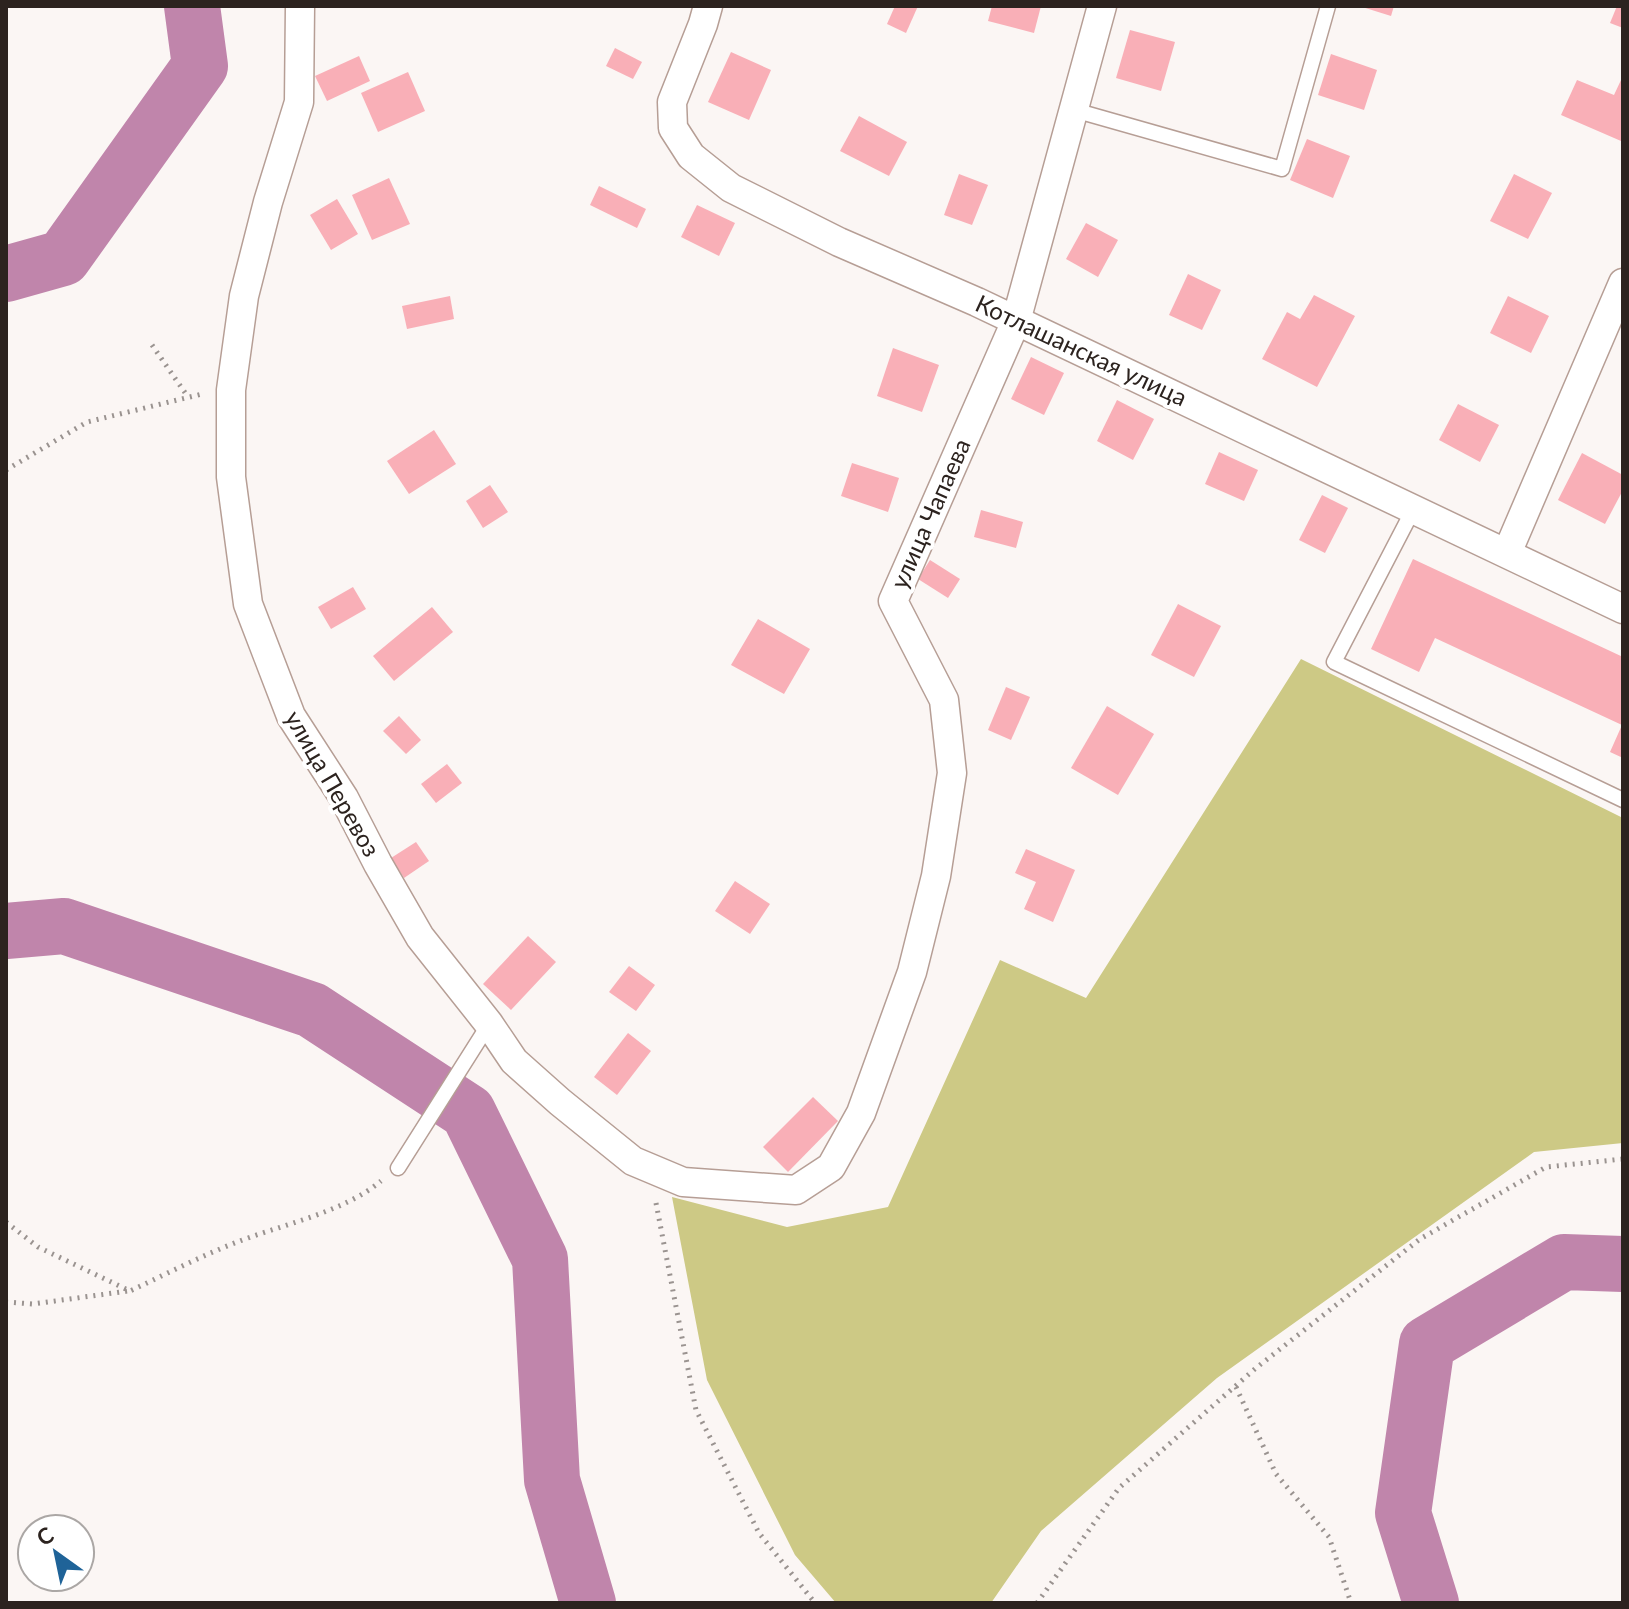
<svg xmlns="http://www.w3.org/2000/svg" width="1629" height="1609" font-family="Lato,sans-serif">
<style>
.forest{fill:#cdc985}
.lines{fill:none;stroke-linecap:round;stroke-linejoin:round}
.river{stroke:#c085ab;stroke-width:56}
.building{fill:#f9afb7}
.lane-casing{stroke:#b69e95;stroke-width:17}
.street-casing{stroke:#b69e95;stroke-width:31}
.path{stroke:#9a9390;stroke-width:5;stroke-dasharray:2 6;stroke-linecap:butt}
.lane{stroke:#fff;stroke-width:14}
.street{stroke:#fff;stroke-width:28}
.labels{text-anchor:middle;stroke-width:8;stroke-linejoin:round;paint-order:stroke}
.street-label{font-size:24px;fill:#2c231f;stroke:#fff}
</style>
<rect width="100%" height="100%" fill="#fbf6f4"/>
<path class="forest" d="M 1301,659 L 1623,818 L 1623,1143 L 1534,1152 L 1217,1378 L 1041,1531 L 991,1603 L 836,1603 L 795,1555 L 707,1380 L 672,1197 L 787,1227 L 888,1207 L 1000,960 L 1086,998 Z"/>
<g class="lines">
<g class="river">
<path d="M 6,274 L 63,258 L 200,66 L 192,6"/>
<path d="M 6,931 L 64,926 L 312,1010 L 468,1112 L 540,1259 L 552,1480 L 588,1603"/>
<path d="M 1431,1603 L 1403,1513 L 1427,1344 L 1564,1262 L 1623,1264"/>
</g>
</g>
<g class="building">
<path d="M 895,6 L 918,6 L 906,33 L 887,24 Z"/>
<path d="M 992,6 L 1041,6 L 1034,33 L 988,21 Z"/>
<path d="M 1359,6 L 1394,6 L 1391,16 Z"/>
<path d="M 1617,6 L 1623,6 L 1623,28 L 1610,23 Z"/>
<path d="M 1130,30 L 1175,42 L 1161,91 L 1116,78 Z"/>
<path d="M 615,48 L 642,62 L 633,79 L 606,66 Z"/>
<path d="M 731,52 L 771,70 L 749,120 L 708,102 Z"/>
<path d="M 1331,54 L 1377,70 L 1364,110 L 1318,95 Z"/>
<path d="M 359,56 L 370,81 L 327,101 L 315,76 Z"/>
<path d="M 408,72 L 425,111 L 378,132 L 361,93 Z"/>
<path d="M 1577,80 L 1614,95 L 1621,80 L 1623,81 L 1621,141 L 1561,115 Z"/>
<path d="M 859,116 L 907,142 L 889,176 L 840,151 Z"/>
<path d="M 1307,139 L 1350,156 L 1333,198 L 1290,180 Z"/>
<path d="M 959,174 L 988,185 L 972,225 L 944,215 Z"/>
<path d="M 1514,174 L 1552,193 L 1528,239 L 1490,221 Z"/>
<path d="M 389,178 L 410,224 L 372,240 L 352,195 Z"/>
<path d="M 599,186 L 646,209 L 637,228 L 590,205 Z"/>
<path d="M 337,199 L 358,234 L 331,250 L 310,215 Z"/>
<path d="M 697,205 L 735,223 L 719,256 L 681,237 Z"/>
<path d="M 1086,223 L 1118,240 L 1098,277 L 1066,259 Z"/>
<path d="M 1188,274 L 1221,290 L 1202,330 L 1169,315 Z"/>
<path d="M 1314,295 L 1355,316 L 1317,387 L 1262,359 L 1287,312 L 1300,319 Z"/>
<path d="M 450,296 L 454,319 L 407,329 L 402,306 Z"/>
<path d="M 1508,296 L 1549,316 L 1531,353 L 1490,333 Z"/>
<path d="M 893,348 L 939,365 L 922,412 L 877,396 Z"/>
<path d="M 1031,357 L 1064,373 L 1044,415 L 1011,399 Z"/>
<path d="M 1117,400 L 1154,419 L 1133,460 L 1097,441 Z"/>
<path d="M 1458,404 L 1499,425 L 1480,462 L 1439,440 Z"/>
<path d="M 434,430 L 456,464 L 409,494 L 387,461 Z"/>
<path d="M 1219,452 L 1258,470 L 1244,501 L 1205,484 Z"/>
<path d="M 1582,453 L 1623,475 L 1623,490 L 1605,524 L 1558,500 Z"/>
<path d="M 852,463 L 899,478 L 888,512 L 841,496 Z"/>
<path d="M 490,485 L 508,512 L 483,528 L 466,501 Z"/>
<path d="M 1322,495 L 1348,508 L 1325,553 L 1299,540 Z"/>
<path d="M 981,510 L 1023,522 L 1016,548 L 974,537 Z"/>
<path d="M 1413,559 L 1623,657 L 1623,758 L 1610,752 L 1622,725 L 1435,638 L 1419,672 L 1371,649 Z"/>
<path d="M 930,560 L 960,579 L 948,598 L 918,579 Z"/>
<path d="M 353,587 L 366,609 L 331,629 L 318,607 Z"/>
<path d="M 1178,604 L 1221,626 L 1194,677 L 1151,655 Z"/>
<path d="M 432,607 L 453,632 L 394,681 L 373,656 Z"/>
<path d="M 758,619 L 810,649 L 784,694 L 731,665 Z"/>
<path d="M 1006,687 L 1030,697 L 1011,740 L 988,730 Z"/>
<path d="M 1107,706 L 1154,734 L 1118,795 L 1071,768 Z"/>
<path d="M 399,716 L 421,740 L 406,754 L 383,731 Z"/>
<path d="M 447,764 L 462,783 L 436,803 L 421,784 Z"/>
<path d="M 416,842 L 429,861 L 404,878 L 391,858 Z"/>
<path d="M 1026,849 L 1075,870 L 1053,922 L 1024,909 L 1036,882 L 1015,873 Z"/>
<path d="M 735,881 L 770,904 L 750,934 L 715,911 Z"/>
<path d="M 528,936 L 556,962 L 511,1010 L 483,984 Z"/>
<path d="M 629,966 L 655,985 L 636,1011 L 609,992 Z"/>
<path d="M 628,1033 L 651,1051 L 617,1095 L 594,1077 Z"/>
<path d="M 813,1097 L 838,1121 L 788,1172 L 763,1147 Z"/>
</g>
<g class="lines">
<defs>
<g id="lane">
<path d="M 1074,110 L 1282,169 L 1328,6"/>
<path d="M 1413,510 L 1334,662 L 1623,800"/>
<path d="M 398,1168 L 489,1024"/>
</g>
<g id="street">
<path d="M 300,6 L 299,102 L 268,202 L 244,296 L 231,390 L 231,477 L 248,604 L 291,716 L 344,798 L 378,864 L 420,937 L 489,1024 L 514,1061 L 560,1102 L 633,1161 L 683,1182 L 796,1190 L 831,1167 L 861,1113 L 912,972 L 936,876 L 952,773 L 944,700 L 893,601 L 1016,321 L 1102,6"/>
<path d="M 708,6 L 703,24 L 672,102 L 673,128 L 691,156 L 731,188 L 839,242 L 977,302 L 1623,609"/>
<path d="M 1507,553 L 1623,283"/>
</g>
</defs>
<use href="#lane" class="lane-casing"/>
<use href="#street" class="street-casing"/>
<g class="path">
<path d="M 152,345 L 188,397"/>
<path d="M 6,470 L 87,422 L 202,394"/>
<path d="M 656,1203 L 696,1410 L 759,1533 L 815,1603"/>
<path d="M 6,1222 L 38,1247 L 130,1291 C 164,1275 197,1258 232,1244 C 279,1225 343,1213 381,1181"/>
<path d="M 6,1302 L 33,1304 L 128,1291"/>
<path d="M 1236,1387 L 1276,1474 L 1329,1537 L 1351,1603"/>
<path d="M 1037,1603 L 1119,1488 L 1256,1368 L 1420,1239 L 1546,1167 L 1623,1159"/>
</g>
<use href="#lane" class="lane"/>
<use href="#street" class="street"/>
</g>
<g class="labels">
<g class="street-label">
<text transform="translate(1081 351) rotate(25)" y="8">Котлашанская улица</text>
<text transform="translate(931 514) rotate(-66)" y="8">улица Чапаева</text>
<text transform="translate(332 784) rotate(60)" y="8">улица Перевоз</text>
</g>
</g>
<rect width="1629" height="1609" fill="none" stroke="#2c231f" stroke-width="16"/>
<g transform="translate(56 1553) rotate(327)"><circle r="38" fill="#ffffff" stroke="#aba7a5" stroke-width="2"/>
<path d="M0-6L14 30L0 20L-14 30Z" fill="#1f6398"/>
<text y="-12" font-size="22" font-weight="bold" text-anchor="middle" fill="#2c231f">С</text>
</g>
</svg>
